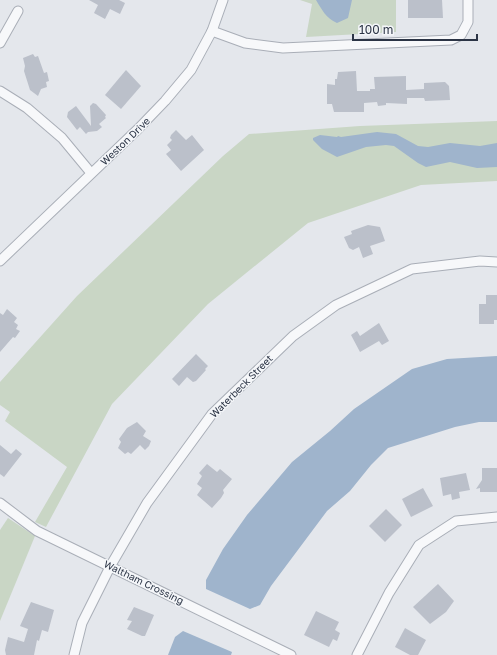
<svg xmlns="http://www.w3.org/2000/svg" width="497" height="655" font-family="'Golos Text',sans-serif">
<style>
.green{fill:#c9d6c5}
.water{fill:#9fb4cc}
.building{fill:#bbc0ca}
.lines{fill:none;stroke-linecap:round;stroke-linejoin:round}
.minor-casing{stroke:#a9aeb7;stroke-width:11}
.minor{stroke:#f7f8fa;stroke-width:9}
.labels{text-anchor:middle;stroke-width:3;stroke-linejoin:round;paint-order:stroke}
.street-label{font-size:10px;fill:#2b3445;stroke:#f4f6f9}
</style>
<rect width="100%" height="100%" fill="#e4e7ec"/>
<g class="green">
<path d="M 300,0 L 396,0 L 396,32 L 306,37 L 312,4 Z"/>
<path d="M 497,121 L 497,181 L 421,185 L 308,223 L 208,304 L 112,404 L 46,527 L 35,522 L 67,467 L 5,421 L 10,412 L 0,405 L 0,382 L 77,296 L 223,156 L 249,134 L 360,126 Z"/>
<path d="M 8,518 L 35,536 L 0,621 L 0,530 Z"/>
</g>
<g class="water">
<path d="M 316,0 L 352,0 L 348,18 L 337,23 C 326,18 322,10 316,0 Z"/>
<path d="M 377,132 L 396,134 L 418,146 L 428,147 L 450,143 L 480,146 L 497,143 L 497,167 L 477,168 L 450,162 L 426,167 L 418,163 L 394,146 L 386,145 L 366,147 L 337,157 L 322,149 L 313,140 L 313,138 L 320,135 L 337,137 L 338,136 L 341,137 Z"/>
<path d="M 497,356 L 497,422 L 479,422 L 455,427 L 388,448 L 371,465 L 350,491 L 327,511 L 271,586 L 260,605 L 250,609 L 206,589 L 206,580 L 223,549 L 247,515 L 292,462 L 330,431 L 354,409 L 412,369 L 447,359 Z"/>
<path d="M 183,631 L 232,652 L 231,655 L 168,655 L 175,637 Z"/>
</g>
<g class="building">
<path d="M 89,0 L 119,0 L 125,3 L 120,14 L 110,9 L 105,19 L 94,13 L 98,5 Z"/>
<path d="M 408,0 L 442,0 L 443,18 L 408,18 Z"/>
<path d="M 33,54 L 35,57 L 38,56 L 44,73 L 47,72 L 49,81 L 46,82 L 47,87 L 41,89 L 38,96 L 30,90 L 24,71 L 25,66 L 23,58 Z"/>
<path d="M 126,70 L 141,86 L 121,109 L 105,95 Z"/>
<path d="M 356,71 L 357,91 L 370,91 L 370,89 L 375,89 L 374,77 L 406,76 L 406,90 L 424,89 L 424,83 L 445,82 L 449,86 L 450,100 L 425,101 L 424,98 L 407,98 L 407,104 L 386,103 L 386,105 L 378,106 L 377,102 L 364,103 L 364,112 L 334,112 L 332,104 L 327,104 L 327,84 L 335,85 L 335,79 L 337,79 L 338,72 Z"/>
<path d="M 93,103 L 96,104 L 106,115 L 105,117 L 106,118 L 99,124 L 102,127 L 97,131 L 88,132 L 86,134 L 80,127 L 77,130 L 67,117 L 68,112 L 76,106 L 91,126 L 90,106 Z"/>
<path d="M 176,130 L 186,140 L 192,135 L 204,150 L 181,171 L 166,154 L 171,150 L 167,145 L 172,140 L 170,138 L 171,135 Z"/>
<path d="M 368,225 L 380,227 L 385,241 L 370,246 L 373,254 L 363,258 L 359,247 L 353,250 L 349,248 L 344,237 L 352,234 L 351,231 Z"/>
<path d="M 486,295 L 497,295 L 497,320 L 494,320 L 494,324 L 479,324 L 479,304 L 486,304 Z"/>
<path d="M 7,309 L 17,318 L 14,322 L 18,325 L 16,329 L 20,331 L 15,338 L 13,337 L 0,352 L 0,313 L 3,315 Z"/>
<path d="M 379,323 L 389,341 L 382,345 L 379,341 L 360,352 L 351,335 L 357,331 L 360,336 Z"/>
<path d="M 196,354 L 208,366 L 205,369 L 206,370 L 196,381 L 193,382 L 187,377 L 179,386 L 172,379 Z"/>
<path d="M 137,422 L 146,431 L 143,436 L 151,441 L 149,446 L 145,450 L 140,445 L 131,454 L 128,452 L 125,454 L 118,448 L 121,442 L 119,439 L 127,428 Z"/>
<path d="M 0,445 L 11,454 L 16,449 L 22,454 L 4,477 L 0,474 Z"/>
<path d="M 207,464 L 217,472 L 220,469 L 232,479 L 223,490 L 224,493 L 221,498 L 212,508 L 197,495 L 202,488 L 197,484 L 202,476 L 199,473 Z"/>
<path d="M 482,468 L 497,468 L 497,492 L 480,492 L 480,488 L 476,489 L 482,480 Z"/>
<path d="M 466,473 L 470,490 L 459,492 L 460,498 L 452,500 L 451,494 L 443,496 L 440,478 Z"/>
<path d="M 423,488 L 433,506 L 411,517 L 402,499 Z"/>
<path d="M 386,509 L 402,525 L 385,542 L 369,526 Z"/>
<path d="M 438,584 L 454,601 L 446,612 L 430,624 L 413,607 Z"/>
<path d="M 31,602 L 54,610 L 48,632 L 42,630 L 39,641 L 37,640 L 34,655 L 6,655 L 5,650 L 8,637 L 24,642 L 28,629 L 20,626 Z"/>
<path d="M 134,607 L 154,615 L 145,636 L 142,636 L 127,629 L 132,621 L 127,620 Z"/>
<path d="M 316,611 L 339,622 L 335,630 L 340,633 L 337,641 L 333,639 L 329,647 L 304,635 Z"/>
<path d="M 405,628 L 426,640 L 418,655 L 410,655 L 395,647 Z"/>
</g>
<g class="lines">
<defs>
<g id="minor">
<path d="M 212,31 L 245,43 L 283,48 L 451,40 L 461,35 L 468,22 L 468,0"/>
<path d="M 0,43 L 18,11"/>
<path d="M 0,91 L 27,108 L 62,138 L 91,173"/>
<path d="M 0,261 L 138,129 L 165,101 L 191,70 L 212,31 L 223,0"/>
<path d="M 0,503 L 37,531 L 291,655"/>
<path d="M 74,655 L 82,623 L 111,565 L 147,503 L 212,414 L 293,336 L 336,305 L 412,269 L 480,261 L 497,262"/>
<path d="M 357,655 L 389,593 L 419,545 L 456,521 L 497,517"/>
</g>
</defs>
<use href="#minor" class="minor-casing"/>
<use href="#minor" class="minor"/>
</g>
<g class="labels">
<g class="street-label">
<text transform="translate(125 141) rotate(-44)" y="4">Weston Drive</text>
<text transform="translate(241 386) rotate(-45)" y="4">Waterbeck Street</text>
<text transform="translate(144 582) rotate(26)" y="4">Waltham Crossing</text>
</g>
</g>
<path d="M353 34v6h124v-6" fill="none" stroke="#2b3445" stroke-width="2"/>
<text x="359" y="34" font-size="12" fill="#2b3445" stroke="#f4f6f9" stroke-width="3" paint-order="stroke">100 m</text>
</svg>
